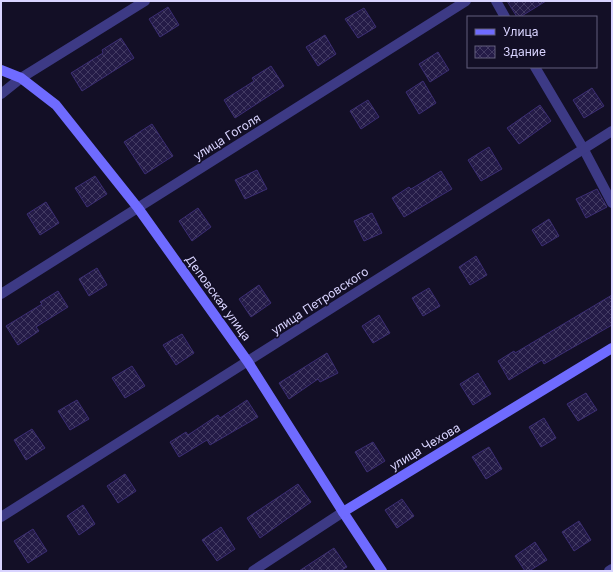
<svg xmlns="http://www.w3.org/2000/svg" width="613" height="572" font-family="Inter,sans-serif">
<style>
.building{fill:url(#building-cross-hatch);stroke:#3b2d73}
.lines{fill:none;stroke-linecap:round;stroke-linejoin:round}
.street{stroke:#3d3a85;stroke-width:10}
.secondary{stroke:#6f6bff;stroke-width:10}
.labels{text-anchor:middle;stroke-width:3.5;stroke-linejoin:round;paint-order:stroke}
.street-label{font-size:12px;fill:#d9d4ff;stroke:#130f26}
</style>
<defs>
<pattern id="building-cross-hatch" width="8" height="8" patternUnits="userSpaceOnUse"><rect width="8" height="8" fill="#241b47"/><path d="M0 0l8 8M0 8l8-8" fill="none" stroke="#433b63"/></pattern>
</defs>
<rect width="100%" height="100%" fill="#130f26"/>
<g class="building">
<path d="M 507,1 L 546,1 L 520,17 L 517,17 Z"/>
<path d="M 168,7 L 179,25 L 160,37 L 149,19 Z"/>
<path d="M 364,8 L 376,27 L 358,38 L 345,19 Z"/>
<path d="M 325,35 L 336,54 L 318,66 L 306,47 Z"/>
<path d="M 121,38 L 134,58 L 82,91 L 71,73 L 103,53 L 102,50 Z"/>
<path d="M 438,52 L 449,70 L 430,82 L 419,64 Z"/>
<path d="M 271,66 L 284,86 L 235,118 L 224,100 L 254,81 L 252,78 Z"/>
<path d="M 423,81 L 436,103 L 419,114 L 406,92 Z"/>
<path d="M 592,88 L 604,106 L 584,118 L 573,100 Z"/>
<path d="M 368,100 L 379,117 L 361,129 L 350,111 Z"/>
<path d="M 540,105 L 551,121 L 519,144 L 507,128 Z"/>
<path d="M 152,124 L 173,156 L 145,174 L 124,142 Z"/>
<path d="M 489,147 L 502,169 L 481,181 L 468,160 Z"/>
<path d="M 257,170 L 267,189 L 245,199 L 235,180 Z"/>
<path d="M 441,171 L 452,189 L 404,217 L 392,198 L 409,187 L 411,189 Z"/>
<path d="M 95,176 L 107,194 L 87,207 L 75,188 Z"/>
<path d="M 597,189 L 607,207 L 586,218 L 576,199 Z"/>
<path d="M 46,202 L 59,223 L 40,235 L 27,214 Z"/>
<path d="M 198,208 L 211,227 L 192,241 L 179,221 Z"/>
<path d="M 372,213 L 382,233 L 364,241 L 354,221 Z"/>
<path d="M 549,219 L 559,236 L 542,246 L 532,230 Z"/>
<path d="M 476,256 L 487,275 L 470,285 L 459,267 Z"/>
<path d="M 97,268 L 107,285 L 89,296 L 79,279 Z"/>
<path d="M 259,285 L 271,303 L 251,317 L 239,299 Z"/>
<path d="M 429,288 L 440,306 L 423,316 L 412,298 Z"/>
<path d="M 58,291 L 68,307 L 36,327 L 39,331 L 18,345 L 6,326 L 42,304 L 40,302 Z"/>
<path d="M 612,295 L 612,325 L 544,364 L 542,360 L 509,380 L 498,361 L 514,351 L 515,353 Z"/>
<path d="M 379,315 L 390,333 L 373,343 L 362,326 Z"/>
<path d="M 182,334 L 194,353 L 176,365 L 163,345 Z"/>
<path d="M 327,353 L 338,373 L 320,382 L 318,379 L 289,399 L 279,383 Z"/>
<path d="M 132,366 L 145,386 L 125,398 L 112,378 Z"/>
<path d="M 478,373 L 491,394 L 473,405 L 460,384 Z"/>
<path d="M 586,393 L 597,410 L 578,421 L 567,404 Z"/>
<path d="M 77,400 L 89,419 L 70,430 L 58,411 Z"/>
<path d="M 247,400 L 258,417 L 210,445 L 207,440 L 179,457 L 170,442 L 186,432 L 188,435 L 218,415 L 220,418 Z"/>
<path d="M 544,418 L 556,438 L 541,447 L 529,427 Z"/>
<path d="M 32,429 L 45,448 L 26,460 L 14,440 Z"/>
<path d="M 373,442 L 385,461 L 367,472 L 355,452 Z"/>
<path d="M 489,447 L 502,469 L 486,479 L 472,457 Z"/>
<path d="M 125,474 L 136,491 L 118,503 L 107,486 Z"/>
<path d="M 298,484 L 311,502 L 260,538 L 247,518 Z"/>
<path d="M 402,499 L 414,516 L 397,528 L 385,510 Z"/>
<path d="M 83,505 L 95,524 L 79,535 L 67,516 Z"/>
<path d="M 579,521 L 591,540 L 574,551 L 562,532 Z"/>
<path d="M 221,527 L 235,549 L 217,561 L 202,540 Z"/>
<path d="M 33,529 L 47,551 L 28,563 L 14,541 Z"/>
<path d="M 535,542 L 547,560 L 529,571 L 525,571 L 515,556 Z"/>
<path d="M 334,548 L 347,567 L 340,571 L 299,571 Z"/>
</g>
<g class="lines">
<g class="street">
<path d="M 496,1 L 505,17"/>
<path d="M 535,67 L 583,148 L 612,203"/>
<path d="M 1,94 L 21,78 L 145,1"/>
<path d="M 1,294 L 466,1"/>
<path d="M 1,517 L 612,131"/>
<path d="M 253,571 L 343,512"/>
<path d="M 609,571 L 612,569"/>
</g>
<g class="secondary">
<path d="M 1,70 L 21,78 L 56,105 L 138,208 L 248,362 L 343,512 L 382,571"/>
<path d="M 343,512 L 612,348"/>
</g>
</g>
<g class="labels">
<g class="street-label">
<text transform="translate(227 137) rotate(-32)" y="4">улица Гоголя</text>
<text transform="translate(218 298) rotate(54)" y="4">Деповская улица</text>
<text transform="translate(320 301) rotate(-33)" y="4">улица Петровского</text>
<text transform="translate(425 447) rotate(-31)" y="4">улица Чехова</text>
</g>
</g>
<rect width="613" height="572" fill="none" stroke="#d9d4ff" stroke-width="4"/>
<rect x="467" y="16" width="130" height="52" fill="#130f26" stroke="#625e7d"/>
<rect x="475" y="29" width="20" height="6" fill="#6f6bff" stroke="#625e7d"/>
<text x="503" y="36" font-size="12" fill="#d9d4ff">Улица</text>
<rect x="475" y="46" width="20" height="12" fill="url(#building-cross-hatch)" stroke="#625e7d"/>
<text x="503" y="56" font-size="12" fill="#d9d4ff">Здание</text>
</svg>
